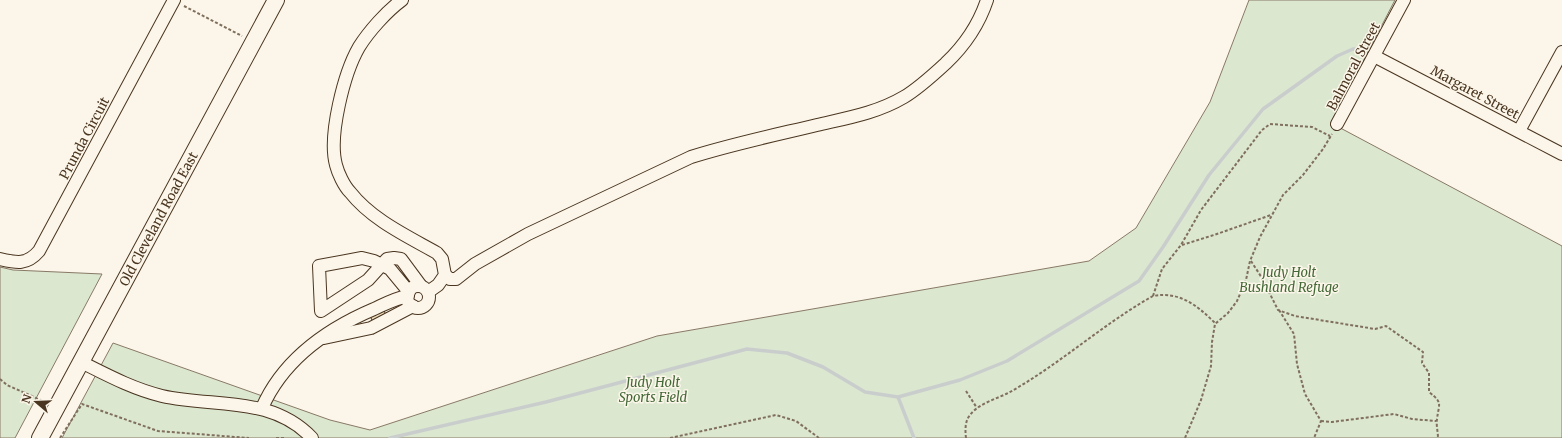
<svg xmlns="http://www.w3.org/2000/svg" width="1562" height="438" font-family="Merriweather,serif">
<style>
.green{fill:#dce7d0;stroke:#887966}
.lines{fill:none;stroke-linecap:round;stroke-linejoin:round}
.stream{stroke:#c9cecd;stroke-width:3.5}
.building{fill:#ecdcbc;stroke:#4a3520}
.minor-casing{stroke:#4a3520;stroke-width:14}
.major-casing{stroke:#4a3520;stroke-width:18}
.path{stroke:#7f6f5c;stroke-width:2;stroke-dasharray:3 2;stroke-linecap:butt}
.minor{stroke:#fbf6e9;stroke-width:12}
.major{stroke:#fbf6e9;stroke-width:16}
.labels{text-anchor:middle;stroke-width:3;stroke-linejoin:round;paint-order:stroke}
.street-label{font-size:13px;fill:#4a3520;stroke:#fbf6e9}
.park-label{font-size:13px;font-style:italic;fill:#436837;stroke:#fbf6e9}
</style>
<rect width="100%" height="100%" fill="#fbf6e9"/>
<g class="green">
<path d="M 1249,0 L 1395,0 L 1331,123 L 1562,246 L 1562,438 L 62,438 L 113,343 L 330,420 L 370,430 L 657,336 L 1089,261 L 1136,228 L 1210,102 Z"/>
<path d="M 0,267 L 13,270 L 102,274 L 15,438 L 0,438 Z"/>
</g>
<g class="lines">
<g class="stream">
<path d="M 898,397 L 914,438"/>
<path d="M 390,438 L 546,402 L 747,349 L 787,353 L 823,367 L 865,392 L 898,397 L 960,380 L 1007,361 L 1139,281 L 1163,247 L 1209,175 L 1263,109 L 1337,56 L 1353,49 L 1366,50"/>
</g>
</g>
<path class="building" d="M 384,310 L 386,316 L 373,322 L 370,316 Z"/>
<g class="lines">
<defs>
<g id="minor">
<path d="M 402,0 C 387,11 369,31 359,47 C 344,73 328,136 336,165 C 338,173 344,186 350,192 C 372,220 407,236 437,253 L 442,259 L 445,275 L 438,285 L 428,292"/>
<path d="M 1374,56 L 1562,154"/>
<path d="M 1337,124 L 1404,0"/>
<path d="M 1519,131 L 1562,52"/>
<path d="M 0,259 C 17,263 27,265 39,251 L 174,0"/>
<path d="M 445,275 L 450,279 L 456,279 L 475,264 L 528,234 L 691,157 C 732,144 775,135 817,125 C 847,118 877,113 904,97 C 919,88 933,75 946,63 C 965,45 979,24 987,0"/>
<circle cx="418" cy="297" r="11"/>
<path d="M 409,292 L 390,269 L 374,261 L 362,258 L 319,266 L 321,311 L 368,280 L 387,259 L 394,258 L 401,259 L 421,286"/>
<path d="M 324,338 L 371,328 L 413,306"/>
<path d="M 81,362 C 107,375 133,389 162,396 C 215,408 271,395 312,438"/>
<path d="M 262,408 C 283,360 327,329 374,309 C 385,304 396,298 408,296"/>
</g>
<g id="major">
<path id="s1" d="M 40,438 L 276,0"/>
</g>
</defs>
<use href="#minor" class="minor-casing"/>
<use href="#major" class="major-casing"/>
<g class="path">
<path d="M 184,6 L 242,36"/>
<path d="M 1182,245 L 1214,235 L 1271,215"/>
<path d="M 1251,261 L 1262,278 L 1278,310 L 1295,316 L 1375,329 L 1386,326 L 1423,352 L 1422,363 L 1429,373 L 1429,392 C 1443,403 1439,403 1437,419 C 1436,425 1438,432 1438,438"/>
<path d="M 1153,296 L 1162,269 L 1181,245 L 1201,210 L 1262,130 L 1270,124 L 1312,127 L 1330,136"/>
<path d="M 1279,310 L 1294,334 L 1297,364 L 1305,394 L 1321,421 L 1314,438"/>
<path d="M 0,379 L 7,385 L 45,402"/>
<path d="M 966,391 L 977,408"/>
<path d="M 1321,421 L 1332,422 L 1394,414 L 1412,419 L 1436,421"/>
<path d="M 60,438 L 82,404 L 158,431 L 249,438"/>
<path d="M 276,438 L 286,438"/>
<path d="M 670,438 L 776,415 L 796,421 L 819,438"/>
<path d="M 966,438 C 965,430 965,421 970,415 C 979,403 997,399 1010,392 C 1060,364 1103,324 1153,296 C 1179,291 1197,305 1215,323"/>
<path d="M 1185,438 L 1201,400 L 1211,366 L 1212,342 L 1215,324 L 1228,313 L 1237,301 L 1246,280 L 1250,261 L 1260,237 L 1283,195 L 1303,175 L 1323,149 L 1332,134"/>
</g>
<use href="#minor" class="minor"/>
<use href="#major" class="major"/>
</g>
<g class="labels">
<g class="street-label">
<text transform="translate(1353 66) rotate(-62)" y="5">Balmoral Street</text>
<text transform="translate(1475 92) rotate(28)" y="5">Margaret Street</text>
<text transform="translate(84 138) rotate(-62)" y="5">Prunda Circuit</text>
<text dy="5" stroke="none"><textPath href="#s1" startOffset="249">Old Cleveland Road East</textPath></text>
</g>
<g class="park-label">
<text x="1289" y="277">Judy Holt<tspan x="1289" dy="15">Bushland Refuge</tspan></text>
<text x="653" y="387">Judy Holt<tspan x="653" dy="15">Sports Field</tspan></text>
</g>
</g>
<g transform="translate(36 402) rotate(289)" stroke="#fbf6e9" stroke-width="3" paint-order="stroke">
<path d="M0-3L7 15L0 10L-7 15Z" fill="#4a3520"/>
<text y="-6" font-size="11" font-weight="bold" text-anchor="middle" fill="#4a3520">N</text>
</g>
</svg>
